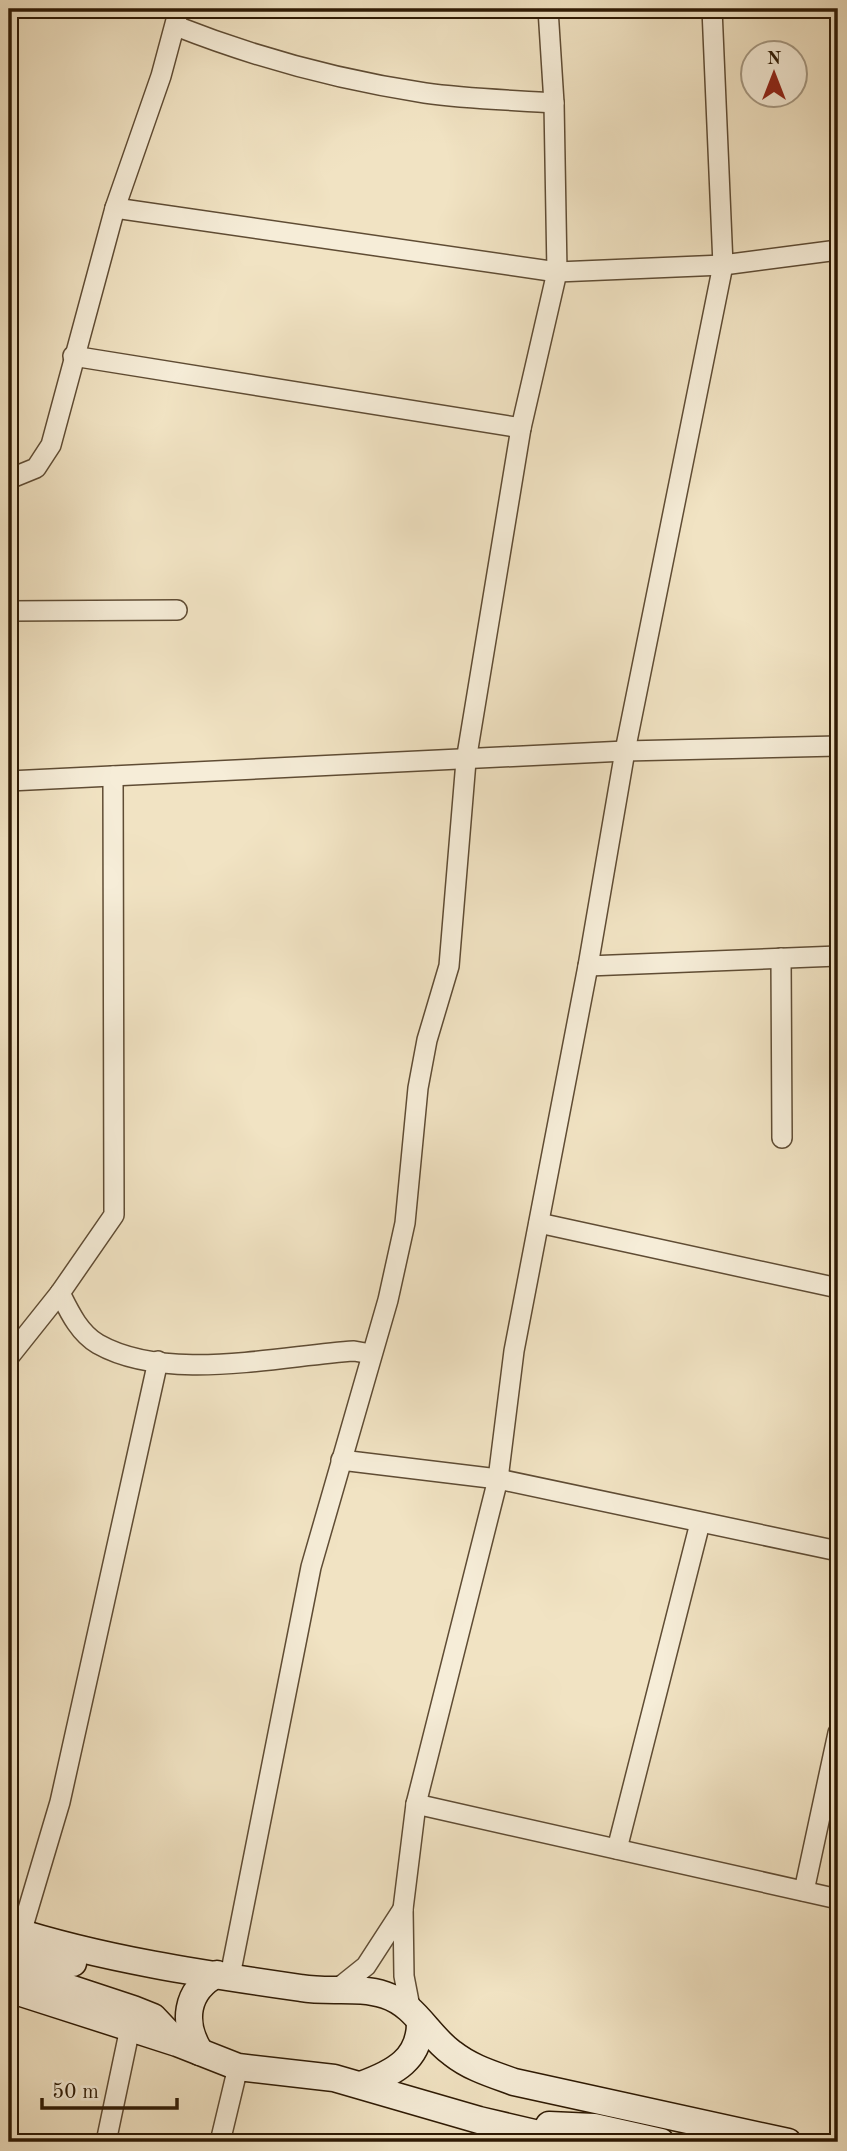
<svg xmlns="http://www.w3.org/2000/svg" width="847" height="2151" font-family="'Old Standard TT',serif">
<style>
.lines{fill:none;stroke-linecap:round;stroke-linejoin:round}
.street-casing{stroke:#5f4c34;stroke-width:22}
.secondary-casing{stroke:#2e1a04;stroke-width:29}
.street{stroke:#f6edd8;stroke-width:19}
.secondary{stroke:#f6edd8;stroke-width:26}
</style>
<rect width="100%" height="100%" fill="#f1e3c3"/>
<filter id="stains"><feTurbulence type="fractalNoise" baseFrequency=".00286" numOctaves="4"/><feColorMatrix values="0 0 0 0 .2 0 0 0 0 .09 0 0 0 0 .02 0 0 0 .5 -.17"/></filter>
<radialGradient id="worn" r=".72"><stop offset=".6" stop-color="#630" stop-opacity="0"/><stop offset="1" stop-color="#630" stop-opacity=".3"/></radialGradient>
<g class="lines">
<defs>
<g id="street">
<path d="M 176,26 C 257,58 339,80 425,93 C 467,99 512,100 554,103"/>
<path d="M 115,208 L 557,272 L 723,265 L 838,250"/>
<path d="M 73,356 L 521,428"/>
<path d="M 9,479 L 36,468 L 51,445 L 115,208 L 161,76 L 179,9"/>
<path d="M 9,611 L 177,610"/>
<path d="M 9,781 L 625,751 L 838,746"/>
<path d="M 781,958 L 782,1138"/>
<path d="M 588,966 L 838,956"/>
<path d="M 539,1223 L 838,1288"/>
<path d="M 60,1293 C 69,1311 79,1333 98,1344 C 167,1383 278,1356 354,1351 L 371,1354"/>
<path d="M 9,1357 L 60,1293 L 114,1215 L 113,776"/>
<path d="M 341,1460 L 498,1479 L 838,1551"/>
<path d="M 416,1804 L 838,1899"/>
<path d="M 617,1849 L 700,1523"/>
<path d="M 804,1891 L 838,1733"/>
<path d="M 21,1933 L 60,1802 L 158,1361"/>
<path d="M 230,1976 L 311,1567 L 388,1300 L 405,1223 L 418,1088 L 427,1040 L 449,966 L 466,761 L 521,428 L 557,272 L 554,103 L 548,9"/>
<path d="M 336,1990 L 366,1966 L 403,1909"/>
<path d="M 410,2007 L 404,1976 L 403,1909 L 416,1804 L 498,1479 L 514,1351 L 588,966 L 625,751 L 723,265 L 712,9"/>
<path d="M 106,2142 L 130,2028"/>
<path d="M 220,2142 L 238,2067"/>
</g>
<g id="secondary">
<path d="M 9,1929 C 102,1959 203,1974 301,1988 C 329,1993 358,1986 385,1995 C 416,2005 427,2035 452,2053 C 471,2068 492,2074 514,2082 L 788,2142"/>
<path d="M 9,1950 L 73,1963"/>
<path d="M 9,1968 L 133,2009 L 153,2017 L 170,2035"/>
<path d="M 9,1989 L 177,2043 L 238,2067 L 334,2078 L 479,2120 L 573,2142"/>
<path d="M 200,2052 C 182,2023 185,1991 217,1974"/>
<path d="M 361,2085 C 394,2073 421,2059 420,2021"/>
<path d="M 549,2125 L 594,2127 L 661,2142"/>
</g>
</defs>
<use href="#street" class="street-casing"/>
<use href="#secondary" class="secondary-casing"/>
<use href="#street" class="street"/>
<use href="#secondary" class="secondary"/>
</g>
<rect width="847" height="2151" fill="none" stroke="#f1e3c3" stroke-width="35"/>
<rect x="10" y="10" width="826" height="2130" fill="none" stroke="#2e1a04" stroke-width="3.5"/>
<rect x="18" y="18" width="812" height="2116" fill="none" stroke="#2e1a04" stroke-width="2"/>
<g transform="translate(774 74)"><circle r="33" fill="#f6edd8" stroke="#a69983" stroke-width="2"/>
<path d="M0-5L12 26L0 18L-12 26Z" fill="#8f2418"/>
<text y="-10" font-size="19" font-weight="bold" text-anchor="middle" fill="#2e1a04">N</text>
</g>
<path d="M42 2098v10h135v-10" fill="none" stroke="#2e1a04" stroke-width="3.5"/>
<text x="52" y="2098" font-size="21" fill="#2e1a04" stroke="#f6edd8" stroke-width="5" paint-order="stroke">50 m</text>
<rect width="100%" height="100%" filter="url(#stains)"/>
<rect width="100%" height="100%" fill="url(#worn)"/>
</svg>
